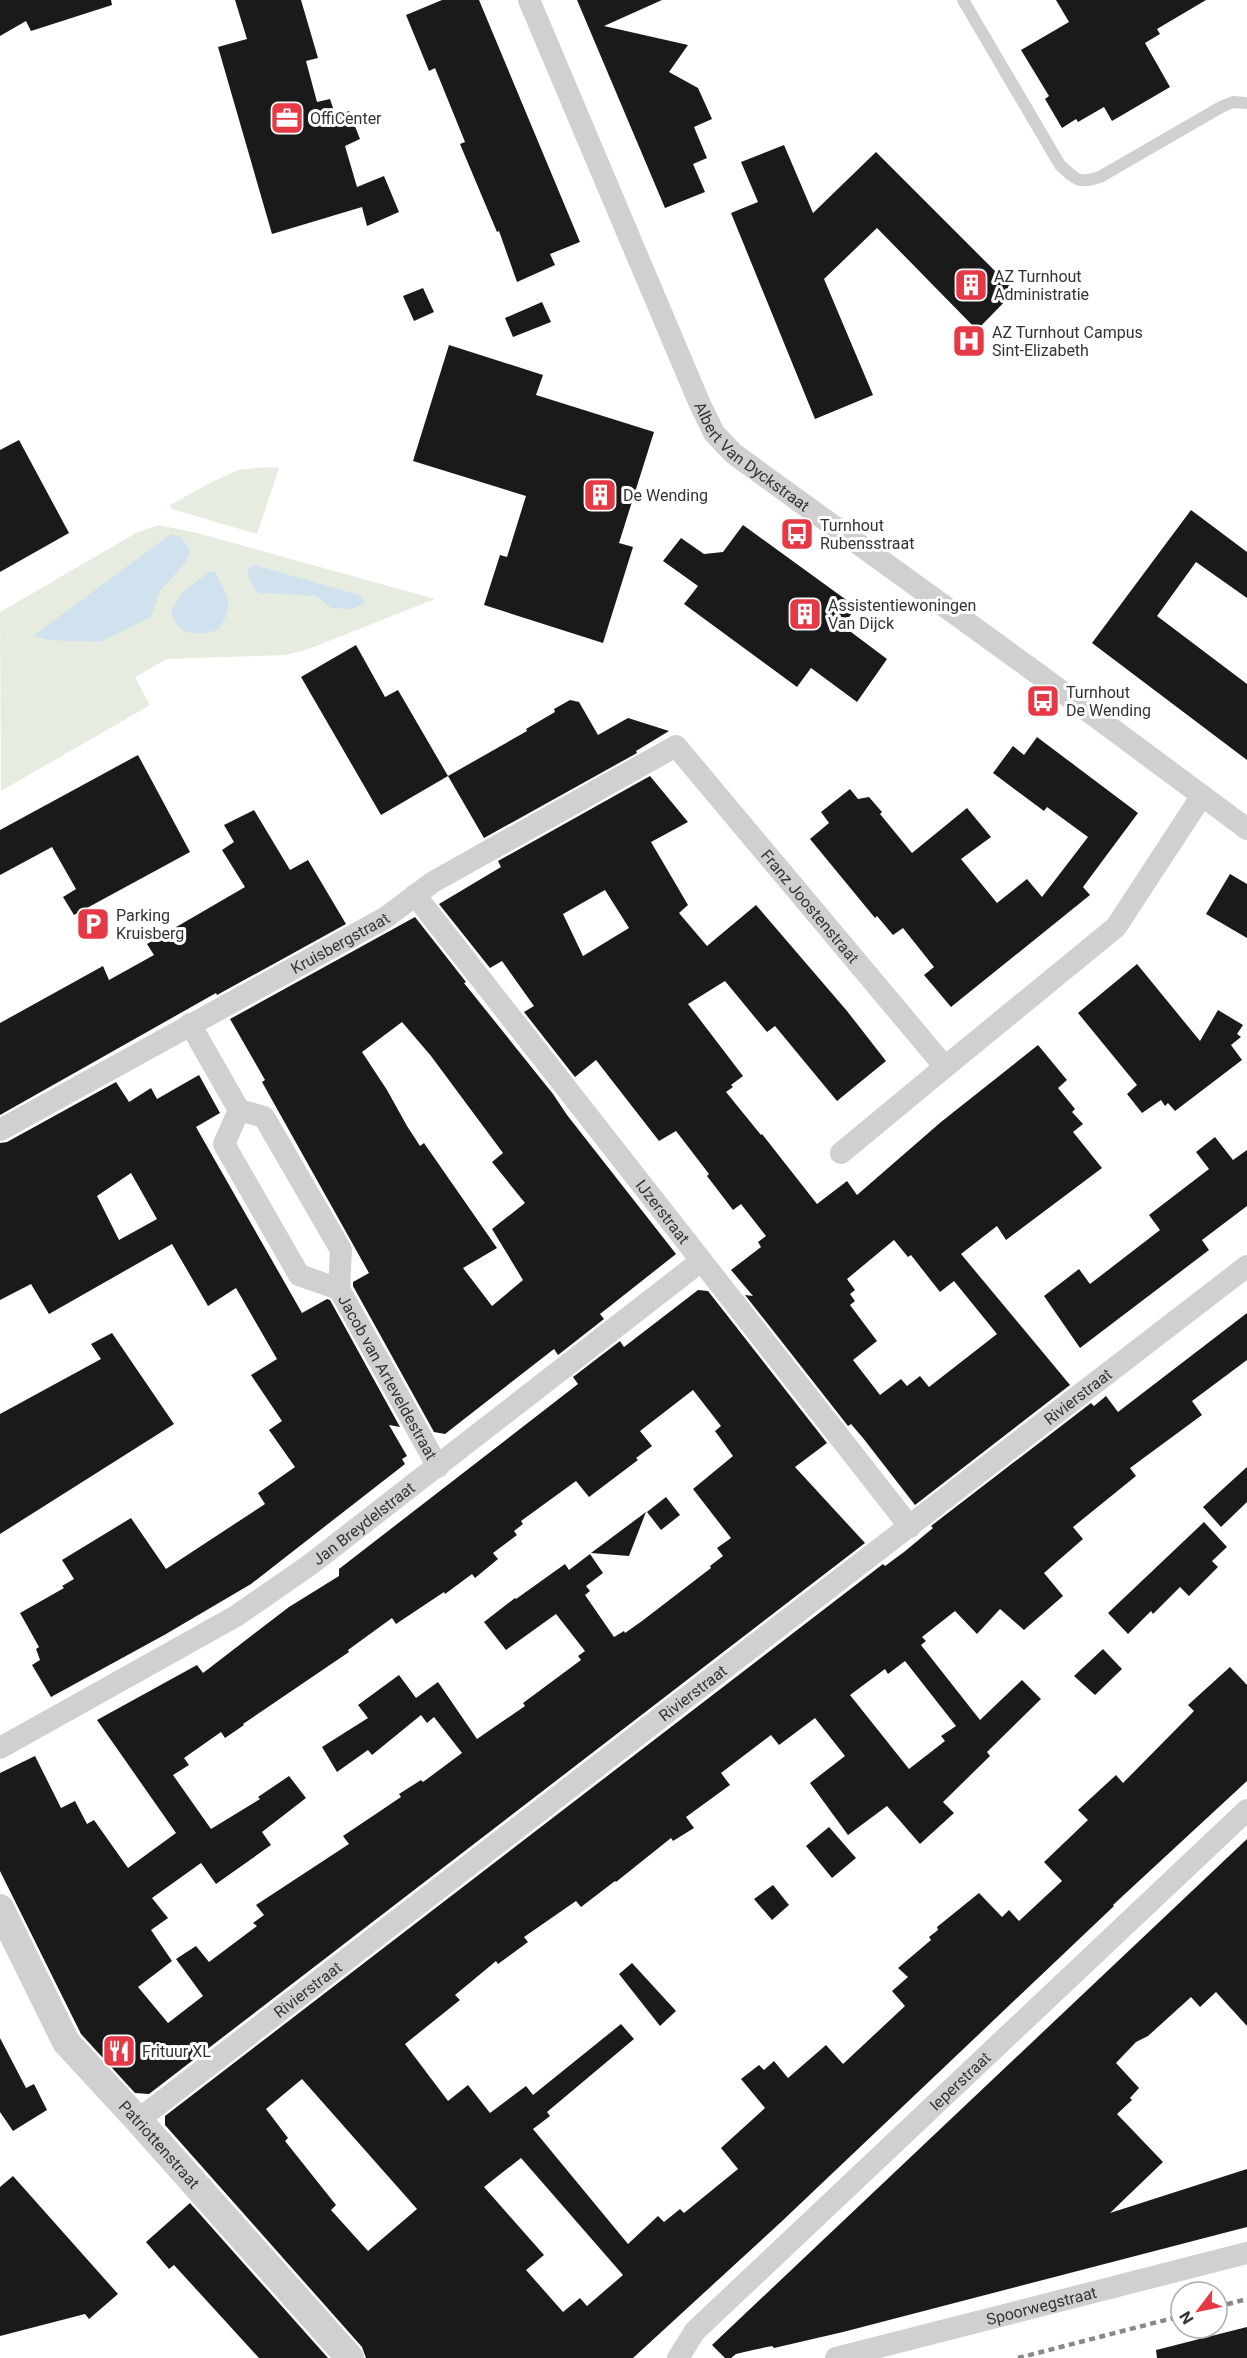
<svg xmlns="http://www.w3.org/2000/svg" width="1247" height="2358" font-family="Roboto,sans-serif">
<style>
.green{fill:#e6ecdf}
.water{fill:#cfe2ee}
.building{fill:#1a1a1a;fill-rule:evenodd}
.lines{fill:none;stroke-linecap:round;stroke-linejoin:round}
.service{stroke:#d0d0d0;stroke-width:12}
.minor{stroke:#d0d0d0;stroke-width:22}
.tertiary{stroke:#d0d0d0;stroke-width:28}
.rail{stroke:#888;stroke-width:4.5;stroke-dasharray:6 4.5;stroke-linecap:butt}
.labels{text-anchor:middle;stroke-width:6;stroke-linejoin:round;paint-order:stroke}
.poi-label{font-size:16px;fill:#333;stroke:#fff;text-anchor:start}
.street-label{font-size:16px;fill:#333;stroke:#fff}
</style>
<rect width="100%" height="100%" fill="#fff"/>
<g class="green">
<path d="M 266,467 L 279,468 L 257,534 L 172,509 L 170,505 L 210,483 L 238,470 Z"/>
<path d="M 158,525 L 197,533 L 435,599 L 306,650 L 285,655 L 167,659 L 135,677 L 150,705 L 1,791 L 0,612 L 136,533 Z"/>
</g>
<g class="water">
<path d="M 171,534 L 181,537 L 190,550 L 186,562 L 160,591 L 151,617 L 100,642 L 49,640 L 33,636 Z"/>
<path d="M 254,565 L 359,595 L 365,603 L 352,609 L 331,608 L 317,596 L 260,593 C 252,588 248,579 248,569 Z"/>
<path d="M 210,571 L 216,573 C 228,600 236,603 218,630 C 194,636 178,637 171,610 L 183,592 Z"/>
</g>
<g class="building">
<path d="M 0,0 L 111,0 L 112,5 L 31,31 L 26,21 L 0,36 Z"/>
<path d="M 235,0 L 301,0 L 318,58 L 306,61 L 317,102 L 330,99 L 336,117 L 349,111 L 360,139 L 345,146 L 357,187 L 384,176 L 399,212 L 367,226 L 362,207 L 272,234 L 218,47 L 247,39 Z"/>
<path d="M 442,0 L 479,0 L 580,242 L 550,254 L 555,265 L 517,282 L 499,231 L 497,232 L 460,144 L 465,142 L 435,68 L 429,71 L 406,15 Z"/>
<path d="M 577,0 L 662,0 L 604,26 L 688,45 L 669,72 L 698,88 L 712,119 L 694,127 L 707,158 L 693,164 L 705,192 L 665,208 Z"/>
<path d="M 1056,0 L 1206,0 L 1157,29 L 1160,34 L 1145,43 L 1170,87 L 1112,121 L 1104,107 L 1078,122 L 1076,119 L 1062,128 L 1045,99 L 1049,96 L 1021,50 L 1069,22 Z"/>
<path d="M 784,145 L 813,213 L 876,152 L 1015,291 L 977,330 L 877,228 L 824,279 L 873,395 L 815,419 L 731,213 L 758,202 L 741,162 Z"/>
<path d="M 423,288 L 434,312 L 414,321 L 403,296 Z"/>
<path d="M 542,302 L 551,322 L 513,337 L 505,318 Z"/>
<path d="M 449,345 L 543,375 L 536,395 L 654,432 L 619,543 L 633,547 L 603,643 L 484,605 L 500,555 L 507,557 L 526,496 L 413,461 Z"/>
<path d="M 19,440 L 69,533 L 0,572 L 0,450 Z"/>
<path d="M 1191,510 L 1247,552 L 1247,598 L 1196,562 L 1157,616 L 1247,684 L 1247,760 L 1092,643 Z"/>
<path d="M 743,525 L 856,607 L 843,626 L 887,659 L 857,702 L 811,668 L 797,687 L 684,604 L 698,586 L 663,561 L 681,538 L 704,554 L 723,552 Z"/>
<path d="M 356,645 L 385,697 L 398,690 L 448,776 L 381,815 L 301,677 Z"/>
<path d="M 570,700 L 579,702 L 598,735 L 628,718 L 669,731 L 636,751 L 637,753 L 484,838 L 448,776 L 527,731 L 526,729 L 555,712 L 554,709 Z"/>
<path d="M 1037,737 L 1138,813 L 1083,887 L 1090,895 L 951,1007 L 924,975 L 934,967 L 903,928 L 893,935 L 877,916 L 875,918 L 810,839 L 829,823 L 821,812 L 850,789 L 858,799 L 869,797 L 882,812 L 880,814 L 912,853 L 967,808 L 991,837 L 961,859 L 997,903 L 1027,879 L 1042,897 L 1088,837 L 1047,807 L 1044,811 L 993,773 L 1013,746 L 1024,755 Z"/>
<path d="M 138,755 L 190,852 L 74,915 L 63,897 L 76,889 L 52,847 L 0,875 L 0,830 Z"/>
<path d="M 650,776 L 688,822 L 651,842 L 688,905 L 679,913 L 707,946 L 756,905 L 847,1011 L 886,1061 L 837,1101 L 775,1026 L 767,1032 L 725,981 L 688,1004 L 743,1076 L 731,1085 L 733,1087 L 726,1092 L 761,1135 L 762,1134 L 817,1204 L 847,1181 L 857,1195 L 941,1122 L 1038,1045 L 1067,1080 L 1058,1088 L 1075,1109 L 1072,1112 L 1083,1124 L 1073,1132 L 1102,1168 L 1006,1240 L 997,1226 L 961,1254 L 1070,1385 L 915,1505 L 863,1438 L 851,1424 L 848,1426 L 745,1295 L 753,1296 L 731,1270 L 761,1247 L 758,1242 L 766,1236 L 741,1204 L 733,1210 L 707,1176 L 709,1174 L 676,1131 L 659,1141 L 596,1060 L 575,1077 L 524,1012 L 534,1006 L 502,961 L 490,968 L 439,904 L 501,867 L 498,861 ZM 605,890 L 629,928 L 583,956 L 563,914 ZM 894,1240 L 908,1257 L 911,1255 L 940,1292 L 954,1281 L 997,1334 L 929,1387 L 920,1376 L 907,1386 L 901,1379 L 880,1395 L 853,1360 L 877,1341 L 850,1305 L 855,1301 L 850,1294 L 855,1290 L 847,1279 Z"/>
<path d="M 254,810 L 290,870 L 308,860 L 346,924 L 217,995 L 216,993 L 0,1115 L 0,1023 L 103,966 L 109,980 L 154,955 L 147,944 L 245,887 L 222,850 L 234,842 L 224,825 Z"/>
<path d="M 1230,874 L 1247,884 L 1247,938 L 1206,914 Z"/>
<path d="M 415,917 L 466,982 L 464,983 L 553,1094 L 567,1115 L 676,1254 L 600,1314 L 604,1319 L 558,1355 L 554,1349 L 445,1434 L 434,1432 L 353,1286 L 353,1282 L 369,1273 L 262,1082 L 265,1080 L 230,1019 ZM 402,1022 L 431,1056 L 503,1153 L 492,1162 L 525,1203 L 492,1229 L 523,1280 L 492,1306 L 463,1268 L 497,1248 L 424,1143 L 420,1146 L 407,1126 L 387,1090 L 362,1052 Z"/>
<path d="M 1137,964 L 1200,1041 L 1218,1010 L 1243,1025 L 1237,1034 L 1241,1037 L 1231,1045 L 1242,1060 L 1175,1111 L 1168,1103 L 1165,1106 L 1161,1100 L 1142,1113 L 1127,1094 L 1137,1085 L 1078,1013 Z"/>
<path d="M 199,1075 L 220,1113 L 196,1127 L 302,1313 L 327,1299 L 330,1300 L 400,1427 L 389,1425 L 407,1456 L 402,1459 L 405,1464 L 251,1584 L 166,1634 L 51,1697 L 32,1665 L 40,1660 L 36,1649 L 39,1647 L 20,1613 L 64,1588 L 62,1586 L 74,1579 L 62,1560 L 131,1518 L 166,1569 L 265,1504 L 258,1493 L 295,1467 L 269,1430 L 282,1421 L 251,1375 L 277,1359 L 236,1288 L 208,1306 L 172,1244 L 49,1314 L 31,1284 L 0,1300 L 0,1143 L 7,1142 L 116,1082 L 129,1102 L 151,1088 L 157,1099 ZM 131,1173 L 157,1219 L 119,1240 L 97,1196 Z"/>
<path d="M 1215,1137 L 1233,1160 L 1247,1150 L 1247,1206 L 1202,1240 L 1209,1250 L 1080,1348 L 1044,1296 L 1079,1269 L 1090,1284 L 1160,1230 L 1149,1215 L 1209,1169 L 1196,1152 Z"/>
<path d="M 698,1290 L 708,1291 L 827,1443 L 795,1467 L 865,1543 L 149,2094 L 135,2093 L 81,2034 L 0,1871 L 0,1773 L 35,1756 L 61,1808 L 75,1801 L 87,1824 L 94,1820 L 128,1868 L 176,1833 L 97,1720 L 197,1665 L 203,1673 L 289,1607 L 339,1576 L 339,1569 L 578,1384 L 573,1377 L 620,1341 L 624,1347 ZM 693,1390 L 721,1426 L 715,1431 L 733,1456 L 693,1489 L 731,1538 L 717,1548 L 723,1556 L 710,1566 L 711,1568 L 642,1621 L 625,1633 L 624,1631 L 614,1637 L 585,1595 L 590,1591 L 586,1586 L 603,1573 L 590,1554 L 569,1570 L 565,1564 L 516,1599 L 515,1598 L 484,1622 L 506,1650 L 556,1614 L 585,1651 L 578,1656 L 581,1660 L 523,1703 L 525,1706 L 477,1739 L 438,1682 L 416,1698 L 399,1675 L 358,1705 L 368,1718 L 322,1747 L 337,1772 L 368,1750 L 372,1755 L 421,1715 L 427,1723 L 434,1717 L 462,1753 L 423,1782 L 421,1780 L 399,1794 L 401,1797 L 343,1836 L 349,1844 L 256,1905 L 264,1915 L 253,1923 L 257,1926 L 209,1962 L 196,1946 L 176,1959 L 203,1996 L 168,2023 L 138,1987 L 172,1961 L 151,1930 L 168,1918 L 152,1898 L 201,1863 L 216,1884 L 271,1845 L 262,1832 L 306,1798 L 289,1776 L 258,1797 L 260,1799 L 211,1829 L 173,1775 L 189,1765 L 184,1758 L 221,1732 L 225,1738 L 244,1725 L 243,1724 L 349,1652 L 348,1650 L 392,1618 L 396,1624 L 444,1592 L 445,1594 L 472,1574 L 475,1578 L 498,1559 L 493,1553 L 517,1535 L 514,1531 L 523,1524 L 521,1521 L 576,1481 L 589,1497 L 638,1460 L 636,1458 L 652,1446 L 640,1431 Z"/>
<path d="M 1247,1313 L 1247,1360 L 1192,1401 L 1202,1415 L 1130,1468 L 1136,1476 L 1073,1527 L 1083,1539 L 1044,1573 L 1063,1596 L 1024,1630 L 1000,1609 L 977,1634 L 955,1611 L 922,1637 L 926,1641 L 921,1645 L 980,1720 L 1022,1680 L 1041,1699 L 987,1752 L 990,1756 L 943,1802 L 954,1813 L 920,1844 L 887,1806 L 848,1835 L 810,1783 L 845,1756 L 815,1718 L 779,1745 L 771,1735 L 721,1773 L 730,1785 L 686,1817 L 694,1828 L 673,1841 L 671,1838 L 616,1882 L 615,1881 L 581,1907 L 576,1901 L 524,1937 L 528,1942 L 498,1964 L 496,1961 L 472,1981 L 455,1995 L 460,2000 L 405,2044 L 448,2101 L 468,2085 L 490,2113 L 526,2086 L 533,2095 L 621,2024 L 634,2039 L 547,2112 L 550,2116 L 533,2129 L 628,2244 L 658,2216 L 664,2222 L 680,2209 L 684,2213 L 738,2169 L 721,2148 L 765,2108 L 741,2079 L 759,2065 L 764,2070 L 774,2061 L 788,2078 L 826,2045 L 843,2064 L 905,2006 L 892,1991 L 908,1977 L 898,1968 L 931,1940 L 929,1937 L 938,1930 L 937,1927 L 979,1893 L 1002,1917 L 1009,1910 L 1019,1921 L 1062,1881 L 1044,1862 L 1088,1820 L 1078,1810 L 1116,1775 L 1123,1783 L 1194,1711 L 1188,1705 L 1230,1667 L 1247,1685 L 1247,1781 L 1113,1905 L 1114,1906 L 780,2223 L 633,2358 L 366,2358 L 362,2347 L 165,2125 L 165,2116 L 883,1564 L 885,1566 L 904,1552 L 933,1528 L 931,1526 L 1091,1403 L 1094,1406 L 1106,1396 L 1118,1412 ZM 905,1661 L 956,1726 L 941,1736 L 945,1741 L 909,1769 L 850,1695 L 885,1669 L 888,1674 ZM 302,2079 L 417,2209 L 368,2251 L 331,2210 L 336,2205 L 285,2141 L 288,2138 L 266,2109 ZM 521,2158 L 623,2275 L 587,2306 L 580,2298 L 563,2312 L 526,2270 L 544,2255 L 484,2187 Z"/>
<path d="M 112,1333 L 174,1424 L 0,1534 L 0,1414 L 101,1359 L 91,1344 Z"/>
<path d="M 1247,1467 L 1247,1502 L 1221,1527 L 1203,1507 Z"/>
<path d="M 666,1497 L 680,1515 L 661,1530 L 647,1512 Z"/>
<path d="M 646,1512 L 629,1556 L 591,1553 Z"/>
<path d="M 1204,1522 L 1227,1547 L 1212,1561 L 1218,1567 L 1189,1596 L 1180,1587 L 1153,1614 L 1151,1611 L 1128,1634 L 1108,1613 Z"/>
<path d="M 1103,1649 L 1122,1669 L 1095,1695 L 1074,1676 Z"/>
<path d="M 829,1827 L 856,1858 L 832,1878 L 806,1846 Z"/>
<path d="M 1247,1839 L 1247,2026 L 1216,1992 L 1200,2007 L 1191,1997 L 1148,2036 L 1136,2042 L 1116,2063 L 1139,2088 L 1130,2098 L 1132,2100 L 1117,2114 L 1163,2162 L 1110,2213 L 1247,2169 L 1247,2227 L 843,2332 L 774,2348 L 772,2346 L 753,2350 L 736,2354 L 731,2358 L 725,2358 L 712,2345 Z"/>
<path d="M 773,1885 L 789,1905 L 772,1920 L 754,1899 Z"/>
<path d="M 632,1963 L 676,2011 L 660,2026 L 619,1974 Z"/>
<path d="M 0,2038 L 26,2088 L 34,2084 L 47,2110 L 13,2131 L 0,2112 Z"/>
<path d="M 13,2176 L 118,2294 L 89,2319 L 85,2314 L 0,2336 L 0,2187 Z"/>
<path d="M 190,2203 L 328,2358 L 259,2358 L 174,2265 L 169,2269 L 146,2242 Z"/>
<path d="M 1247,2327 L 1247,2358 L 1157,2358 L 1156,2350 Z"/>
</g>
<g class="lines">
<path class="service" d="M 963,0 L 1060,165 C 1076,180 1079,184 1100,177 L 1221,107 L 1233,102 L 1247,103"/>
<g class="minor">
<path id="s1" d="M 529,0 L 699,402 L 714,433 L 734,454 L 1034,671 L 1247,829"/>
<path id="s2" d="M 415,895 L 910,1527"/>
<path d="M 190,1024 L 239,1110"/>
<path id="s3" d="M 0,1130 L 385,918 L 433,882 L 676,746 L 945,1067 L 1116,927 L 1201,797"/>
<path d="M 841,1153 L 945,1067"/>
<path id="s4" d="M 339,1289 L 299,1275 L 224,1144 L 239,1110 L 264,1117 L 341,1250 L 339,1289 L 438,1467"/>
<path id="s5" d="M 0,1748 L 236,1616 L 311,1564 L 701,1261"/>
<path id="s6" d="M 138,2120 L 1247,1266"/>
<path id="s7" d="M 678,2358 L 695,2331 L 1247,1810"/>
<path id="s8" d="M 836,2358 L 1247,2253"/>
</g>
<path class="tertiary" id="s9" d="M 0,1908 L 66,2042 L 138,2120 L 350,2358"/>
<g class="rail">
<path d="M 1217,2307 L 1247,2299"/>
<path d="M 1018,2358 L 1181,2316"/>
</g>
</g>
<defs>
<symbol id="office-square" viewBox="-11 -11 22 22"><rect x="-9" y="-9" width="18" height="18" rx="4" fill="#e63946" stroke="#fff"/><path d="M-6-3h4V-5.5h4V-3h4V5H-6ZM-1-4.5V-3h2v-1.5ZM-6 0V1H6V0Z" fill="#fff"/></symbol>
<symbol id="building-square" viewBox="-11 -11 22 22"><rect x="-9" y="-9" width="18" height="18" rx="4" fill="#e63946" stroke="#fff"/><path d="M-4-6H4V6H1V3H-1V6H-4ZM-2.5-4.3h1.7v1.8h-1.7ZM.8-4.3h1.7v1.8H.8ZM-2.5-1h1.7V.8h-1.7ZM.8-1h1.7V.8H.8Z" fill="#fff"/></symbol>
<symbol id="hospital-square" viewBox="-11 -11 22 22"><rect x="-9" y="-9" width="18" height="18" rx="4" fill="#e63946" stroke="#fff"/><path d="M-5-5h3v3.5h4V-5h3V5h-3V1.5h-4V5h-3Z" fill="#fff"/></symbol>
<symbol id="bus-square" viewBox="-11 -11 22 22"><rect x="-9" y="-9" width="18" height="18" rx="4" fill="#e63946" stroke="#fff"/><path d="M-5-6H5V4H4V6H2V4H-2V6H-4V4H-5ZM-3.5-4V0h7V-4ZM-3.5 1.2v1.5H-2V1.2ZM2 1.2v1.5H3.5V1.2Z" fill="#fff"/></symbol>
<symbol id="parking-square" viewBox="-11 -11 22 22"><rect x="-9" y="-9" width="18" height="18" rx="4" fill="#e63946" stroke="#fff"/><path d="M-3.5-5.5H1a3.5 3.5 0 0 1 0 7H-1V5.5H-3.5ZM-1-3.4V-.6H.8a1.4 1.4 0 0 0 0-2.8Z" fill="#fff"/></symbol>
<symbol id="restaurant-square" viewBox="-11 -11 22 22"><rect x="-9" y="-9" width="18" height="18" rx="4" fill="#e63946" stroke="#fff"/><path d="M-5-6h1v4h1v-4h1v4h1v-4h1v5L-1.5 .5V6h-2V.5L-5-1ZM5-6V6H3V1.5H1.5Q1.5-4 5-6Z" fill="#fff"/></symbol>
</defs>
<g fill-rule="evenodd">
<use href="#office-square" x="268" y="99" width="38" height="38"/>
<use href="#building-square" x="952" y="266" width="38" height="38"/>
<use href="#hospital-square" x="950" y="322" width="38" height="38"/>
<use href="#building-square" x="581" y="476" width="38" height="38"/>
<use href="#bus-square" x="778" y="515" width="38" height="38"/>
<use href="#building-square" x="786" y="595" width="38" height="38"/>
<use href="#bus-square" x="1024" y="682" width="38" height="38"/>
<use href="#parking-square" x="74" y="905" width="38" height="38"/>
<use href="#restaurant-square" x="100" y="2032" width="38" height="38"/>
</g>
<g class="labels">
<g class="poi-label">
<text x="310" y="124">OffiCenter</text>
<text x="994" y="282">AZ Turnhout<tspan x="994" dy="18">Administratie</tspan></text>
<text x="992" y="338">AZ Turnhout Campus<tspan x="992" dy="18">Sint-Elizabeth</tspan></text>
<text x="623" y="501">De Wending</text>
<text x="820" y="531">Turnhout<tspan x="820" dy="18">Rubensstraat</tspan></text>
<text x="828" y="611">Assistentiewoningen<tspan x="828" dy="18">Van Dijck</tspan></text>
<text x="1066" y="698">Turnhout<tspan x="1066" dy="18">De Wending</tspan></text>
<text x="116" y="921">Parking<tspan x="116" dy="18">Kruisberg</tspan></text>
<text x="142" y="2057">Frituur XL</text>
</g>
<g class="street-label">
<text dy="6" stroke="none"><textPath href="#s1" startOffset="514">Albert Van Dyckstraat</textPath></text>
<text dy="6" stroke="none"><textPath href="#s3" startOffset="987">Franz Joostenstraat</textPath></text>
<text dy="6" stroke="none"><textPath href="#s3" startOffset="388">Kruisbergstraat</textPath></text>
<text dy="6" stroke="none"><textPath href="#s2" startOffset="402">IJzerstraat</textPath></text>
<text dy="6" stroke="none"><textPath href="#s4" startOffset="550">Jacob van Arteveldestraat</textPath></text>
<text dy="6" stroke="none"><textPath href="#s6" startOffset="1186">Rivierstraat</textPath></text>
<text dy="6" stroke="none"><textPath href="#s5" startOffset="428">Jan Breydelstraat</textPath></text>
<text dy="6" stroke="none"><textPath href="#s6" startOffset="700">Rivierstraat</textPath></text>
<text dy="6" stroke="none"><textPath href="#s6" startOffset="214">Rivierstraat</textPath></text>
<text dy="6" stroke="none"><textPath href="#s7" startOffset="396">Ieperstraat</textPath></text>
<text dy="6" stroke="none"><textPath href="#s9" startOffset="288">Patriottenstraat</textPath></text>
<text dy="6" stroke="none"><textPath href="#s8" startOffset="212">Spoorwegstraat</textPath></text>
</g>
</g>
<g transform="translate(1199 2310) rotate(238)"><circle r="28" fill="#ffffff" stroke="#adadad" stroke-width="1.5"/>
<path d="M0-4.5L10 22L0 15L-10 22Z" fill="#e63946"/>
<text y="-9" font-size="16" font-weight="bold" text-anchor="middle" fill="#333333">N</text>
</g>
</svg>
